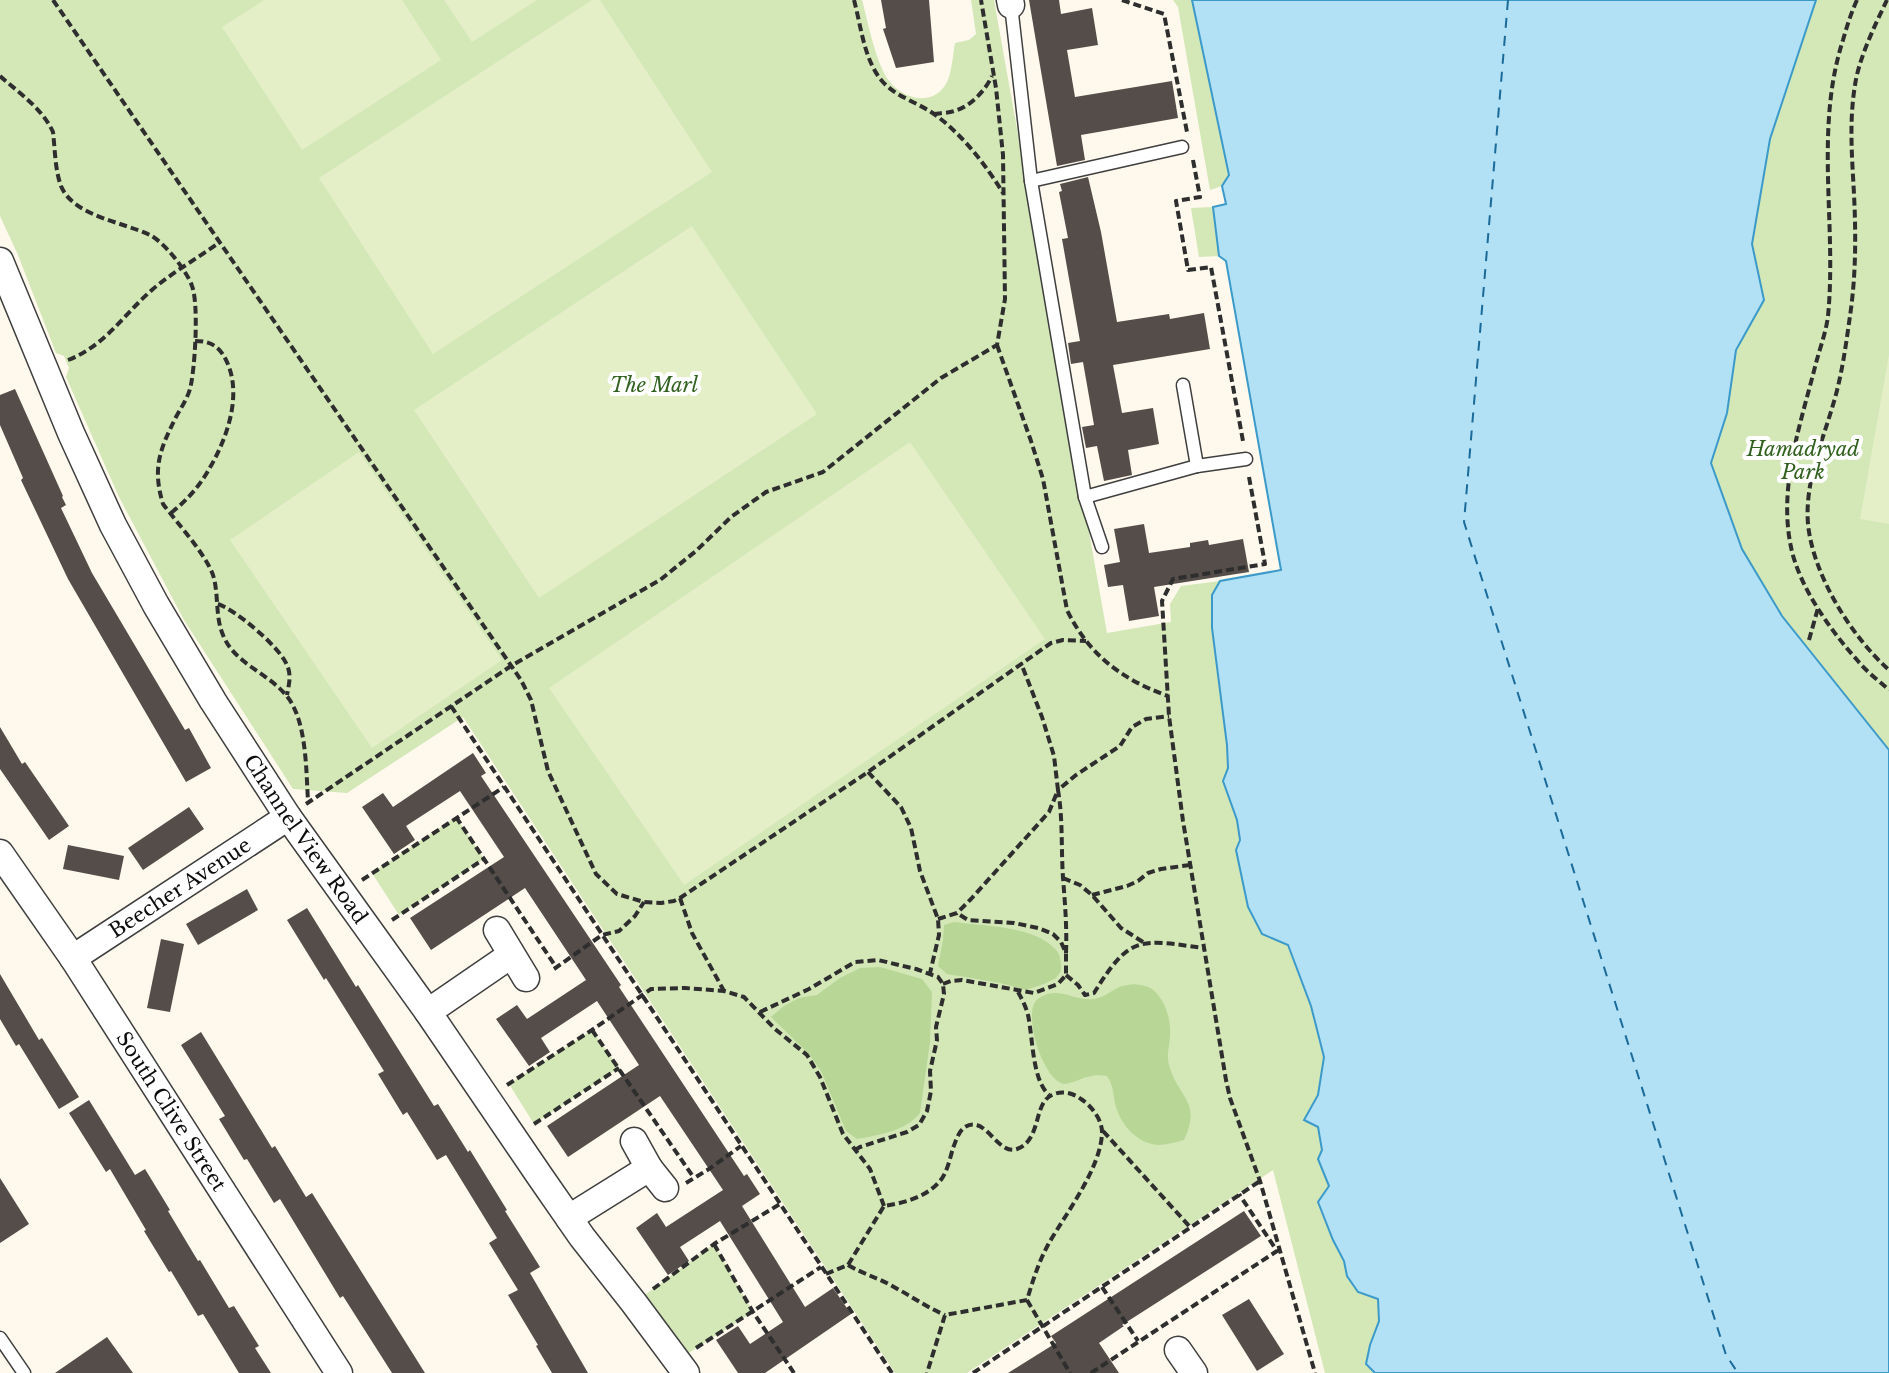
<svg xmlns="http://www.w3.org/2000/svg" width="1889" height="1373" font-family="'Libre Baskerville',serif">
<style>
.green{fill:#d3e7b7}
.forest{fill:#b8d797}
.pitch{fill:#e4efc8}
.water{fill:#b2e0f4;stroke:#3b9ac9;stroke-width:2}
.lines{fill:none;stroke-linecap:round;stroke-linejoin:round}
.ferry{stroke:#1a6b9a;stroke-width:2;stroke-dasharray:10 8;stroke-linecap:butt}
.building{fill:#544d49}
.service-casing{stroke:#3f3f3f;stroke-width:15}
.minor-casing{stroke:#3f3f3f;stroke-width:29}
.path{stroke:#2e2e2e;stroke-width:4;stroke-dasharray:8 4;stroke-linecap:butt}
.service{stroke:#fff;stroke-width:12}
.minor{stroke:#fff;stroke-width:26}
.labels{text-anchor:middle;stroke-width:8;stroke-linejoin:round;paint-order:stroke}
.park-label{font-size:20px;font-style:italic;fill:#31611f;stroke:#fff}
.street-label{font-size:20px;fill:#0c0c0c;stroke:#fff}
</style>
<rect width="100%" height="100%" fill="#fef9ec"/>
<g class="green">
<path d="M 0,0 L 862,0 C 868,22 875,59 887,78 C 901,100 935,109 948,80 C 952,69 953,55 955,43 L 969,40 L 976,34 L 971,0 L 994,0 L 1107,633 L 1171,622 L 1170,604 L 1181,586 L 1220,581 L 1212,595 L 1212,628 L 1227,745 L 1228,768 L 1223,782 C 1231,803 1245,829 1236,850 L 1262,934 L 1287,945 L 1311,1006 L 1324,1057 L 1318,1095 L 1304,1119 L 1318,1127 L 1322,1150 L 1318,1160 L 1330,1187 L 1318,1203 L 1333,1240 L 1343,1258 L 1347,1276 L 1358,1292 L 1378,1299 L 1379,1321 L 1370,1345 L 1366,1364 L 1375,1373 L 1325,1373 L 1273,1170 L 967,1373 L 895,1373 L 463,717 L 347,793 L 293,789 L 184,620 L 119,497 L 66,377 L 69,368 L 64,356 L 56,353 L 18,255 L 0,216 Z"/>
<path d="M 1173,0 L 1192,0 L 1229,175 L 1222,186 L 1210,190 L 1178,7 Z"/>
<path d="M 1816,0 L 1889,0 L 1889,750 L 1782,616 L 1742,549 L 1711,463 L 1727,413 L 1736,350 L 1764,300 L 1752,244 L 1770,139 Z"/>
<path d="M 1213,207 L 1219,256 L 1199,257 L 1191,208 Z"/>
<path d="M 456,817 L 484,859 L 399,915 L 372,873 Z"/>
<path d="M 592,1030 L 619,1068 L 534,1124 L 509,1084 Z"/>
<path d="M 714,1244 L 753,1312 L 676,1361 L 634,1303 Z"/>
</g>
<g class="forest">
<path d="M 954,922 C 982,926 1032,926 1053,947 C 1061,953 1061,962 1061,971 L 1056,978 L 1044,984 L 1026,990 L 1000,983 L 947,974 L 938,966 L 943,940 L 944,925 Z"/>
<path d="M 880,967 L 922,979 L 932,992 L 930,1042 L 920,1113 C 906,1131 879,1135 857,1139 L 846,1131 L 821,1071 L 809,1054 L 771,1017 L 784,1006 L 799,998 L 817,995 L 840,978 L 860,968 Z"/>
<path d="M 1134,984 C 1140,985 1148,986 1152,989 C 1165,999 1171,1019 1170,1034 C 1170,1046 1166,1053 1169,1065 C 1179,1100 1202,1100 1184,1140 C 1176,1142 1166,1145 1158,1145 C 1137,1143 1122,1126 1116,1107 C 1113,1096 1114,1086 1107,1076 C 1100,1075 1094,1075 1088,1077 C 1081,1078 1071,1084 1064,1084 C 1043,1081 1020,1009 1039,998 C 1060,985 1074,1002 1094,999 C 1104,998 1113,989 1122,986 C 1126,985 1130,985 1134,984 Z"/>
</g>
<g class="pitch">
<path d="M 264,0 L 402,0 L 441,60 L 302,150 L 222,27 Z"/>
<path d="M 444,0 L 537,0 L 472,42 Z"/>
<path d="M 592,0 L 600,0 L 712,172 L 433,354 L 319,178 Z"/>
<path d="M 692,226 L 817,414 L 539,598 L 414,410 Z"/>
<path d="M 1889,354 L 1889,524 L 1860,519 Z"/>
<path d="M 910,442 L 1045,639 L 684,885 L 549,688 Z"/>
<path d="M 359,452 L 502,660 L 372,748 L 230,540 Z"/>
</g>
<path class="water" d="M 1192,0 L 1816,0 L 1770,139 L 1752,244 L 1764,300 L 1736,350 L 1727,413 L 1711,463 L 1742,549 L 1782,616 L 1889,750 L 1889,1373 L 1375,1373 L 1366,1364 L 1370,1345 L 1379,1321 L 1378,1299 L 1358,1292 L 1347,1276 L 1344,1261 L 1333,1240 L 1318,1202 L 1329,1186 L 1318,1159 L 1322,1150 L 1318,1127 L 1304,1120 L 1318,1095 L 1324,1057 L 1311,1006 L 1288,945 L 1262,934 L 1248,907 L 1236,850 L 1240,840 L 1237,820 L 1223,781 L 1228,768 L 1227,745 L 1212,628 L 1212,595 L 1220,581 L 1281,570 L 1226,261 L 1219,256 L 1213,207 L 1226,204 L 1222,186 L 1229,175 Z"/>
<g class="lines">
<path class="ferry" d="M 1508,0 L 1464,522 L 1726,1355 L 1738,1373"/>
</g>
<g class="building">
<path d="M 881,0 L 929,0 L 934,62 L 896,68 L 883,29 L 886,28 Z"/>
<path d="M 1029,0 L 1059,0 L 1061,14 L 1092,8 L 1098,45 L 1067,50 L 1075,97 L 1172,81 L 1178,118 L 1081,135 L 1085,160 L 1057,166 Z"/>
<path d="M 1088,177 L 1101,232 L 1117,322 L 1169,314 L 1170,319 L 1204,313 L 1210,349 L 1113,365 L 1122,413 L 1153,408 L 1159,444 L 1128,450 L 1132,475 L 1104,481 L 1097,446 L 1086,448 L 1082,427 L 1094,425 L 1083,362 L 1071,364 L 1068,343 L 1080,341 L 1062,239 L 1068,238 L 1059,192 L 1062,191 L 1060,184 Z"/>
<path d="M 15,389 L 63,496 L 62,497 L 66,505 L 61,508 L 92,573 L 185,730 L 189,728 L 211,768 L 186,782 L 68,579 L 21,480 L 23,478 L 0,425 L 0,395 Z"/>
<path d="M 1144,524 L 1149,553 L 1190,547 L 1190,543 L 1208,540 L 1209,545 L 1243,539 L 1249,572 L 1154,587 L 1159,616 L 1129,621 L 1123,585 L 1108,587 L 1104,565 L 1120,562 L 1114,529 Z"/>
<path d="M 0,727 L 22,764 L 25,762 L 69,826 L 49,840 L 0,769 Z"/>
<path d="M 473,753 L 486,773 L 481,776 L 621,985 L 619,987 L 744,1176 L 747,1174 L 760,1194 L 742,1206 L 805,1307 L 833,1288 L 851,1314 L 765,1373 L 738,1373 L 716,1340 L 738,1326 L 750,1344 L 783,1322 L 720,1221 L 680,1247 L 689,1261 L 668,1275 L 636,1228 L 657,1213 L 666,1227 L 723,1190 L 660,1096 L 568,1157 L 547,1126 L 639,1065 L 597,1001 L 541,1038 L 550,1052 L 529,1066 L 496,1019 L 517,1005 L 527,1019 L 586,980 L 525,888 L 431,950 L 410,918 L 504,857 L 460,791 L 406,826 L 415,840 L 394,854 L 362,807 L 383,793 L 393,807 Z"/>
<path d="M 189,807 L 204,829 L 143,870 L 128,848 Z"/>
<path d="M 68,845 L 124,856 L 119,880 L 63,869 Z"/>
<path d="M 247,889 L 258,910 L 198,945 L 186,924 Z"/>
<path d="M 307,908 L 356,987 L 358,985 L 434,1106 L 438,1104 L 468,1152 L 470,1150 L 507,1210 L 505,1211 L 540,1267 L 530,1273 L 588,1373 L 552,1373 L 536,1346 L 538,1345 L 508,1295 L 518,1290 L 489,1243 L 497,1238 L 446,1155 L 437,1160 L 407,1112 L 403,1115 L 378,1074 L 384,1071 L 326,978 L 324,980 L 287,920 Z"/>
<path d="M 161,939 L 184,944 L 170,1012 L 147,1008 Z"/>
<path d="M 0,974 L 39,1040 L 42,1038 L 79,1097 L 59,1109 L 19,1044 L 16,1046 L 0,1019 Z"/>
<path d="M 201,1032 L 272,1148 L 275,1146 L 306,1197 L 312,1193 L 425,1373 L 392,1373 L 343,1296 L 340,1298 L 280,1199 L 274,1203 L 247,1159 L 244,1160 L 219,1119 L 225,1116 L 181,1045 Z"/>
<path d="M 89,1100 L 135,1175 L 145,1169 L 170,1210 L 168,1211 L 198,1261 L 200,1260 L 229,1308 L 234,1306 L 259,1346 L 255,1348 L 271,1373 L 239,1373 L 203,1314 L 198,1316 L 171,1271 L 169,1272 L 144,1231 L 146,1230 L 110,1169 L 106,1172 L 69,1113 Z"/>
<path d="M 0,1178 L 29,1224 L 0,1243 Z"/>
<path d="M 1244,1211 L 1261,1236 L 1122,1325 L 1124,1326 L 1099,1343 L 1119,1373 L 1008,1373 L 1056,1343 L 1051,1336 Z"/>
<path d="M 1249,1299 L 1284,1354 L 1257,1371 L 1222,1315 Z"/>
<path d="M 107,1337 L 133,1373 L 55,1373 Z"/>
</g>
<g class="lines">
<defs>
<g id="service">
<path d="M 1011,5 L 1031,181 L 1085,497 L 1102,547"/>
<path d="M 1031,181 L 1182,147"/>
<path d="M 1183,385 L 1197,466"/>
<path d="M 1085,497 L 1197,466 L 1246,459"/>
<path d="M 0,1338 L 24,1373"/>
</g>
<g id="minor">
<path d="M 1010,0 L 1011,5"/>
<path id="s1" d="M 0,261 L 71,433 L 113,525 L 156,605 L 213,701 L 288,817 L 428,1012 L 539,1175 L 582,1237 L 634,1303 L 686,1373"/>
<path id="s2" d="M 0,853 L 73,958 L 339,1373"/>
<path d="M 497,930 L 526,978"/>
<path id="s3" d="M 73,958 L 288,817"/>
<path d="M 428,1012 L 511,955"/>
<path d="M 634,1141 L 649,1168 L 665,1188"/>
<path d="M 569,1218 L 649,1168"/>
<path d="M 1178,1350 L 1194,1373"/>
</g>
</defs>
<use href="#service" class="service-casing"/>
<use href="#minor" class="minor-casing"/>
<g class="path">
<path d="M 53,0 L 521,680 L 531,700 L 548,771 L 596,874 L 617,894 L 644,902 L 661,903 L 674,901 L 680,898 L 868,772 L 1051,643 L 1063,640 L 1086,641"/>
<path d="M 854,0 C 861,26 864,60 882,81 C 896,97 917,102 934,114 C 961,133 986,165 1003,193"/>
<path d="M 1122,0 L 1164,14 L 1187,132"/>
<path d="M 1857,0 C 1851,13 1847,26 1843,40 C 1814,130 1837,224 1828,316 C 1826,332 1820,348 1816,363 C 1801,423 1778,486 1791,547 C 1799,587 1831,631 1858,661 C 1867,672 1879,681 1889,690"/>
<path d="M 1887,0 C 1875,25 1859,58 1855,85 C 1849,122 1852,157 1854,194 C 1856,235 1856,275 1850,316 C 1847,337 1844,360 1839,382 C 1829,428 1804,475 1808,524 C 1813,575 1851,636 1889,670"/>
<path d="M 0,76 C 19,93 42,108 53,132 C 55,149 55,170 61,186 C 73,216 123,222 150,235 C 164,242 187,271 192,286 C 199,304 195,370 190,389 C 187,399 181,408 176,417 C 160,449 152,468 163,504 C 177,523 205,553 213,575 C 219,594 215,617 223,635 C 234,663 266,672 285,694 C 307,718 306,770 308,801"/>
<path d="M 934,114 C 940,113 948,113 954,111 C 970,107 985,91 992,76"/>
<path d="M 1193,160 L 1200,197 L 1176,201 L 1188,270 L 1211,267 L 1243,441"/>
<path d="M 997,345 L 1031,441 L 1043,479 L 1067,610 C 1089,655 1121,679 1168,696"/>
<path d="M 68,360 C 105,346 124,314 153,289 C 173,272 198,258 220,242"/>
<path d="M 1249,477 L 1265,564 L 1173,579 L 1162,601 L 1169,716 L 1183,821 L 1226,1080 L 1230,1098 L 1260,1181 L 1315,1373"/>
<path d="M 171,513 C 186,501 198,488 208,471 C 227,439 244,393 225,358 C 218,345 209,341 195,341"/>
<path d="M 218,604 C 236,610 278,646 286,663 C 292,674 289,684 287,695"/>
<path d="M 1809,640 L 1818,608"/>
<path d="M 451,706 L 892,1373"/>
<path d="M 868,772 L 901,807 L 911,828 L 920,871 L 938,919 L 939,935 L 930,973"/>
<path d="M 306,804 L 511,666 L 660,580 L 696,551 L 731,517 L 766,492 L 823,472 L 941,378 L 997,345 L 1005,299 L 1003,155 L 996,88 L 981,0"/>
<path d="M 456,817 L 556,967"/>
<path d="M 1063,878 L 1080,885 L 1092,895 L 1121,928 L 1143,942"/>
<path d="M 362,880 L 504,787"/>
<path d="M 1092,895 L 1127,886 L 1138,881 L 1148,873 L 1161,869 L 1190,865"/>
<path d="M 680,898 L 692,933 L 724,991"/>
<path d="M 938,919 L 957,913 L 971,899 L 1049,812 L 1058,790 L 1054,756 L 1042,717 L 1021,663"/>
<path d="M 392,920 L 484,859"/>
<path d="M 1066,953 C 1067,927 1065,903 1063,878 C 1061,848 1063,819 1058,790 L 1076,775 L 1120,746 L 1132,727 L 1146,719 L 1169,716"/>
<path d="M 554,969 L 602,935 L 619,931 L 635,916 L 644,902"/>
<path d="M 1066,975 L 1078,985 L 1085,995 L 1094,993 C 1130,935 1139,939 1203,948"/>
<path d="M 943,984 L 951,981 L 962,980 L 1034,993 L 1058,984 L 1066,975 L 1066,953 L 1061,942 L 1053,934 L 1038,928 L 1014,923 L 968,920 L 957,913"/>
<path d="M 1018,992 C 1022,999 1026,1007 1028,1015 C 1033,1038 1032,1080 1049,1095"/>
<path d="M 760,1012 L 809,989 L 855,962 L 878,960 L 916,969 L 938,977 L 943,984 L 944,994 L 936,1027 L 937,1040 L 930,1071 L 931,1091 L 927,1111 L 919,1125 L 907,1132 L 860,1147 L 855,1150"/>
<path d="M 592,1030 L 694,1178"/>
<path d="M 507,1085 L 592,1030 L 651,989 L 685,988 L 724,991 L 744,997 L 775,1029 L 807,1055 L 820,1077 L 843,1134 L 870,1169 L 884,1206"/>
<path d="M 534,1124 L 619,1068"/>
<path d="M 1103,1131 L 1190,1227"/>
<path d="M 686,1183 L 709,1169 L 741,1146"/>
<path d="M 714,1244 L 753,1312 L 794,1373"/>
<path d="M 848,1265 C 865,1275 879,1278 894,1287 C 911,1296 926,1307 945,1315"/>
<path d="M 826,1274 L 848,1265 L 884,1206 C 904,1203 926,1197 939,1182 C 947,1174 950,1158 953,1148 C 956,1141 958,1132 965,1127 C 986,1114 997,1156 1017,1149 C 1042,1140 1033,1103 1052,1095 C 1062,1090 1073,1093 1081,1099 C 1092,1106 1103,1121 1102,1134 C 1100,1169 1067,1212 1049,1243 C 1039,1261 1033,1280 1027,1300 L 945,1315 L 927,1373"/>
<path d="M 1102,1287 L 1138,1341"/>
<path d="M 653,1289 L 714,1244 L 780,1204"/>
<path d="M 1027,1300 L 1070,1373"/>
<path d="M 696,1348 L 821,1267"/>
<path d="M 973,1373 L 1260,1181"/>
<path d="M 1091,1373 L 1277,1251 L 1239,1194"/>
</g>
<use href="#service" class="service"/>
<use href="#minor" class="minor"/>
</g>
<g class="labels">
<g class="park-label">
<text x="654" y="392">The Marl</text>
<text x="1803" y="456">Hamadryad<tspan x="1803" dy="23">Park</tspan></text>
</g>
<g class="street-label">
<text dy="7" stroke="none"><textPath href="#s1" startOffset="656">Channel View Road</textPath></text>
<text dy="7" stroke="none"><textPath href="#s3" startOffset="128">Beecher Avenue</textPath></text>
<text dy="7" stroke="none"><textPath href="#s2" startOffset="310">South Clive Street</textPath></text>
</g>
</g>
</svg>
